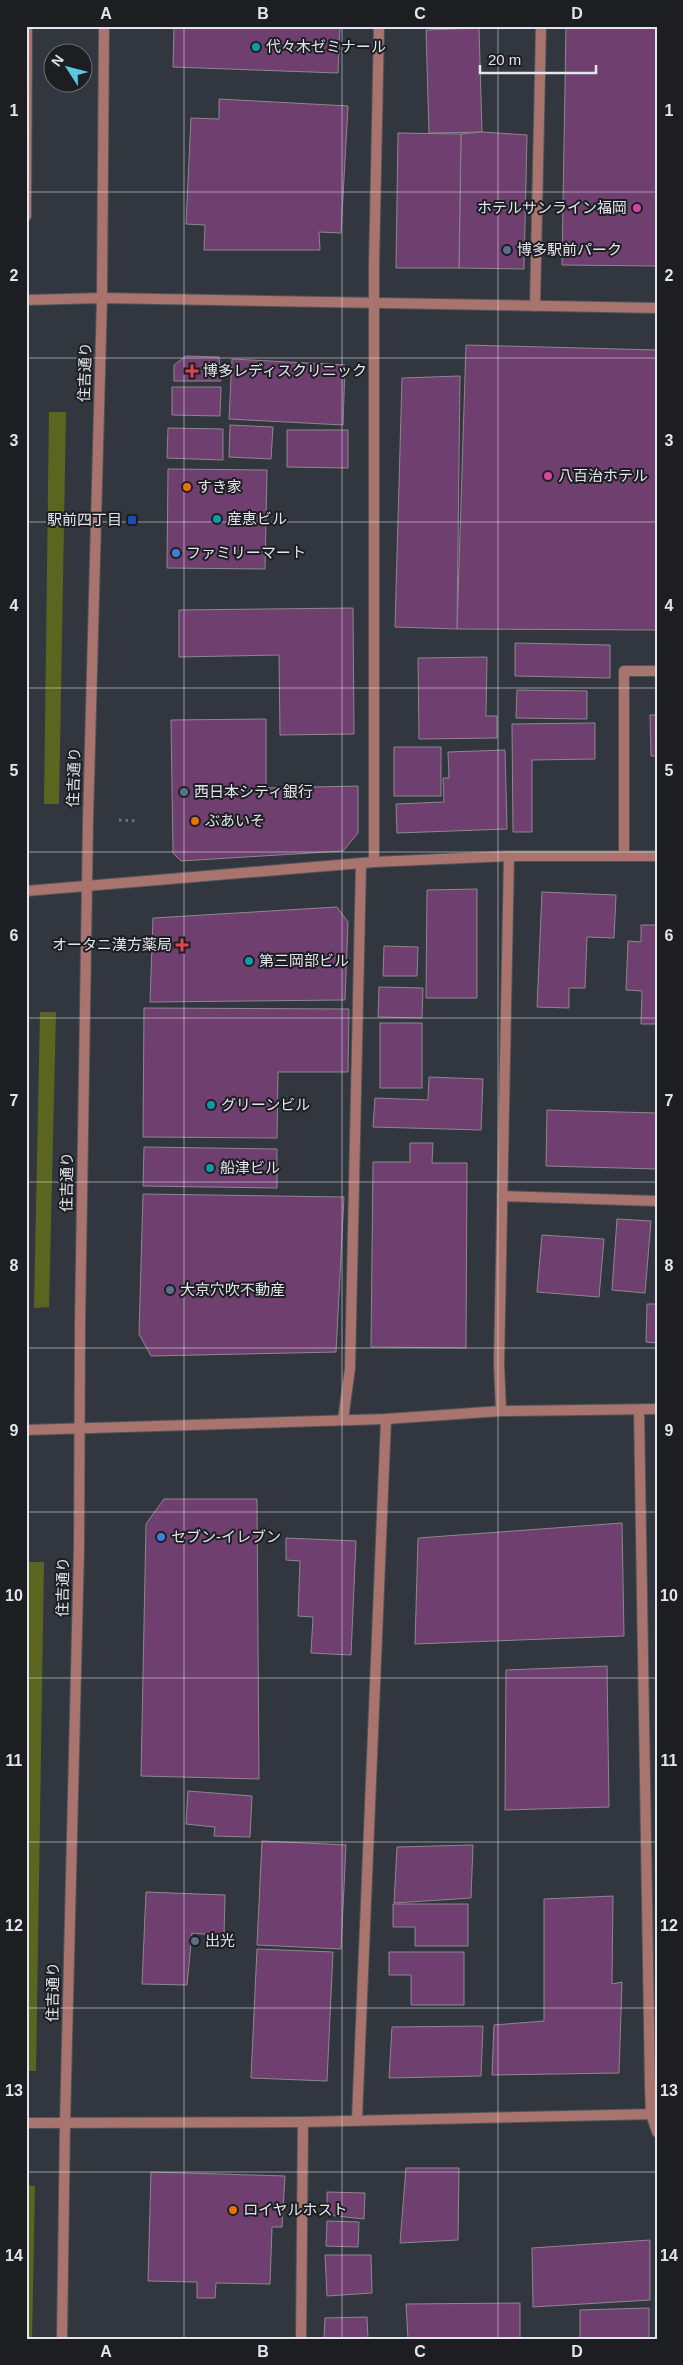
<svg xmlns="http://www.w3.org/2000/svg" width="683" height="2365" font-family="Helvetica,'Noto Sans JP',sans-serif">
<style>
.green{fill:#5a661f}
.building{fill:#6f3f6f;stroke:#8e868e}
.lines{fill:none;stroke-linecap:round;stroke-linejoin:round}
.service-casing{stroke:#4e535b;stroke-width:12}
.minor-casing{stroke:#4e535b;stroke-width:12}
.tertiary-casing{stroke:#4e535b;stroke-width:12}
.path{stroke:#6b6f77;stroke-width:3;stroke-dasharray:2.5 4;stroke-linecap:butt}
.service{stroke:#a9736e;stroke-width:10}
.minor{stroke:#a9736e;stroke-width:10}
.tertiary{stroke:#a9736e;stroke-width:10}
.grid{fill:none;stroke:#e2e5eb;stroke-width:1;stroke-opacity:0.55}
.culture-dot{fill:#0f9aa8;stroke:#1c1e22;stroke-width:2}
.hotel-dot{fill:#d1479c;stroke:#1c1e22;stroke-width:2}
.service-dot{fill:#5c6f8a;stroke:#1c1e22;stroke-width:2}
.health-dot{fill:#e0444e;stroke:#1c1e22;stroke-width:2}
.food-dot{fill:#e8710a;stroke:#1c1e22;stroke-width:2}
.transit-dot{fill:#1a4fb4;stroke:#1c1e22;stroke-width:2}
.shop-dot{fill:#3f7fe0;stroke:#1c1e22;stroke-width:2}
.labels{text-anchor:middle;stroke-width:4;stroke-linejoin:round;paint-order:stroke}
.poi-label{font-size:15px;fill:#e2e5eb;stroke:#1c1e22;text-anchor:start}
.street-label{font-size:15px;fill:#e2e5eb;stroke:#1c1e22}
.neatline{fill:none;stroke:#e2e5eb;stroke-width:2}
.grid-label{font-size:16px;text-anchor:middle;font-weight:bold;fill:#e2e5eb}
</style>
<rect width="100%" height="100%" fill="#32373f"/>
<g class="green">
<path d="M 49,412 L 66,412 L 59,804 L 44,804 Z"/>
<path d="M 40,1012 L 56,1012 L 49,1307 L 34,1308 Z"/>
<path d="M 28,1562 L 44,1562 L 36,2071 L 26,2071 Z"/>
<path d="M 26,2185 L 35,2186 L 32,2339 L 26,2339 Z"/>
</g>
<g class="building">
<path d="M 174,26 L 340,26 L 338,73 L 173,67 Z"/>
<path d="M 566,26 L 657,26 L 657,266 L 562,265 Z"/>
<path d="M 479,28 L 482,132 L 429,133 L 426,30 Z"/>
<path d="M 219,99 L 348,106 L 341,233 L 319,232 L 320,250 L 204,250 L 205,225 L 186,224 L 191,118 L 219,119 Z"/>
<path d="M 482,132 L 527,135 L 524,269 L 459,268 L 461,134 Z"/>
<path d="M 398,133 L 461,134 L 459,268 L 396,268 Z"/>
<path d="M 466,345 L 657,350 L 657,630 L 457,629 Z"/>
<path d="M 186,356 L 219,357 L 221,381 L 174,381 L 174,365 Z"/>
<path d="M 232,359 L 345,365 L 343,425 L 229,419 Z"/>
<path d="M 460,376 L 457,629 L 395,627 L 402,378 Z"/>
<path d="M 172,387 L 221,387 L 220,416 L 172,415 Z"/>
<path d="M 230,425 L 273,427 L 271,459 L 229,457 Z"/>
<path d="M 168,428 L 223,429 L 223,460 L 167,458 Z"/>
<path d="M 287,430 L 348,430 L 348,468 L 287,467 Z"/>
<path d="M 168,469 L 267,470 L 265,569 L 167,568 Z"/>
<path d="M 353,608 L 354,734 L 280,735 L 279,655 L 179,657 L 179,610 Z"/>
<path d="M 515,643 L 610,645 L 610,678 L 515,676 Z"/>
<path d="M 487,657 L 486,716 L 497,716 L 497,738 L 419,739 L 418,658 Z"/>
<path d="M 517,690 L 587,691 L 587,719 L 516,718 Z"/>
<path d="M 650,715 L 657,715 L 657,756 L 651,756 Z"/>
<path d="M 266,719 L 266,788 L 358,786 L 358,833 L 343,851 L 181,861 L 173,853 L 171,720 Z"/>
<path d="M 595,723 L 595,759 L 532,760 L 532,832 L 513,832 L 512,724 Z"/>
<rect x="394" y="747" width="47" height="49"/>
<path d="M 505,750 L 507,829 L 397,833 L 396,804 L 444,802 L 443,778 L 449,778 L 448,752 Z"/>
<path d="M 477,889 L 477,998 L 426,998 L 427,890 Z"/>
<path d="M 542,892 L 616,895 L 614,938 L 587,937 L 585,988 L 569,988 L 569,1008 L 537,1007 Z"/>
<path d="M 337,907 L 348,922 L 345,1000 L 150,1002 L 153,918 Z"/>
<path d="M 641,925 L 657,925 L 657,1024 L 641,1024 L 642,991 L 626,990 L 628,941 L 641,942 Z"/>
<path d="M 384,946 L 418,947 L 417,976 L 383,976 Z"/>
<path d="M 379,987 L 423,988 L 422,1018 L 378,1017 Z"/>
<path d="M 144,1008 L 349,1009 L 348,1072 L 278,1072 L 277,1138 L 143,1137 Z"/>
<rect x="380" y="1023" width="42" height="65"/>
<path d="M 429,1077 L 483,1079 L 481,1130 L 373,1127 L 375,1098 L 428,1100 Z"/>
<path d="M 547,1110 L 657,1113 L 657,1169 L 546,1166 Z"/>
<path d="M 410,1143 L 433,1143 L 432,1163 L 467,1163 L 466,1348 L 371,1347 L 373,1162 L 410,1162 Z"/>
<path d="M 144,1147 L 277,1149 L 277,1188 L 143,1186 Z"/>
<path d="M 143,1194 L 344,1197 L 336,1352 L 151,1356 L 139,1334 Z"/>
<path d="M 617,1219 L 651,1221 L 645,1293 L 612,1290 Z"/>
<path d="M 542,1235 L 604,1239 L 599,1297 L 537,1292 Z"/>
<path d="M 647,1304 L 657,1304 L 657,1343 L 646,1342 Z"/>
<path d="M 164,1499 L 257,1499 L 259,1779 L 141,1776 L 146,1524 Z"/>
<path d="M 622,1523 L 624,1636 L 415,1644 L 418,1538 Z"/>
<path d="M 286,1538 L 356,1541 L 351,1655 L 311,1653 L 313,1617 L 298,1616 L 300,1561 L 286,1560 Z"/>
<path d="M 607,1666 L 609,1807 L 505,1810 L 506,1670 Z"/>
<path d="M 188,1791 L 252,1796 L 250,1837 L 214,1836 L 215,1827 L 186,1824 Z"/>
<path d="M 262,1841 L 346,1845 L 341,1949 L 257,1945 Z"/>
<path d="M 473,1845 L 471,1898 L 394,1903 L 397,1847 Z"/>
<path d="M 146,1892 L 225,1895 L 224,1936 L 192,1933 L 187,1985 L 142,1984 Z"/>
<path d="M 613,1896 L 612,1984 L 622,1982 L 619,2073 L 492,2075 L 494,2025 L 544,2021 L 544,1899 Z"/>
<path d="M 393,1904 L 468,1904 L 468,1946 L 415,1946 L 415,1927 L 393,1927 Z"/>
<path d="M 257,1949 L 333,1952 L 327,2081 L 251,2078 Z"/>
<path d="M 389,1952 L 464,1952 L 464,2005 L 411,2005 L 411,1975 L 389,1975 Z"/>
<path d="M 483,2026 L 481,2076 L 389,2078 L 392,2027 Z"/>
<path d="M 406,2168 L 459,2168 L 458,2240 L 400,2243 Z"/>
<path d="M 151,2172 L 285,2176 L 282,2227 L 272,2227 L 270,2284 L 216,2283 L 215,2298 L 197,2298 L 197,2282 L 148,2281 Z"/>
<path d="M 327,2192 L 365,2193 L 364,2219 L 327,2215 Z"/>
<path d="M 327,2221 L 359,2222 L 358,2247 L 326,2246 Z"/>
<path d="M 650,2240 L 650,2300 L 533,2307 L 532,2248 Z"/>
<path d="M 325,2255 L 371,2255 L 372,2293 L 327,2296 Z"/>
<path d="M 520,2303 L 520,2339 L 408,2339 L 406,2304 Z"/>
<path d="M 649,2308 L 649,2339 L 580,2339 L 580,2310 Z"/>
<path d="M 367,2317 L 368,2339 L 324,2339 L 325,2318 Z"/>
</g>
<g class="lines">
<defs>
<path id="service" d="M 639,1410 L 650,2087 L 651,2114 L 657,2132"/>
<g id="minor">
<path d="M 535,306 L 541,26"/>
<path d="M 624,856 L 624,671 L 657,671"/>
<path d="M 502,1196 L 657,1201"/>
<path d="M 343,1420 L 350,1368 L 361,863"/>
<path d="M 357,2119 L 386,1419"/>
<path d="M 301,2339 L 303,2122"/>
</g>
<g id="tertiary">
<path d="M 26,216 L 27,26"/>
<path d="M 26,300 L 102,298 L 657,308"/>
<path d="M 374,862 L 374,266 L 379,26"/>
<path d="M 26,891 L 374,862 L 509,856 L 657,856"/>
<path d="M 501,1411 L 499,1363 L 509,856"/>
<path d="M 26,1430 L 386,1419 L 501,1411 L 657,1409"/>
<path d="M 26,2123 L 303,2122 L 657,2114"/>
<path d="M 62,2339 L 65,2123 L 79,1548 L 80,1324 L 88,820 L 102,298 L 104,26"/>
</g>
</defs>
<use href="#service" class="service-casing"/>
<use href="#minor" class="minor-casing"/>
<use href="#tertiary" class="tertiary-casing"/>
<path class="path" d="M 119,820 L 137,821"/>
<use href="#service" class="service"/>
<use href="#minor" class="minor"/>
<use href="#tertiary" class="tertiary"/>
</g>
<path class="grid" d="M 184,26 L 184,2339M 342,26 L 342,2339M 498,26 L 498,2339M 26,192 L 657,192M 26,358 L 657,358M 26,522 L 657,522M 26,688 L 657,688M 26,852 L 657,852M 26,1018 L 657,1018M 26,1182 L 657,1182M 26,1348 L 657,1348M 26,1512 L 657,1512M 26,1678 L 657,1678M 26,1842 L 657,1842M 26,2008 L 657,2008M 26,2172 L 657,2172"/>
<g class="culture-dot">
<circle cx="256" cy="47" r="5"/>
<circle cx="217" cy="519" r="5"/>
<circle cx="249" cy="961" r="5"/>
<circle cx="211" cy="1105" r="5"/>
<circle cx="210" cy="1168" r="5"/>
</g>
<g class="hotel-dot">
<circle cx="637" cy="208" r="5"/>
<circle cx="548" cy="476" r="5"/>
</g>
<g class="service-dot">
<circle cx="507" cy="250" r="5"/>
<circle cx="184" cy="792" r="5"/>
<circle cx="170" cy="1290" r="5"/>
<circle cx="195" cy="1941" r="5"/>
</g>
<g class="health-dot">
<path d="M189.5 363.5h5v5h5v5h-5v5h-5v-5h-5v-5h5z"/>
<path d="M179.5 937.5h5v5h5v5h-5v5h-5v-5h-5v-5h5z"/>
</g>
<g class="food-dot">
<circle cx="187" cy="487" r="5"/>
<circle cx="195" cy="821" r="5"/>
<circle cx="233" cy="2210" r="5"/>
</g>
<rect class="transit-dot" x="127" y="515" width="10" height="10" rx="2.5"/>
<g class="shop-dot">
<circle cx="176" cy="553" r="5"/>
<circle cx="161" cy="1537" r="5"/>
</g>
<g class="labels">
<g class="poi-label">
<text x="266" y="52">代々木ゼミナール</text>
<text x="627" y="213" text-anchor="end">ホテルサンライン福岡</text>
<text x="517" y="255">博多駅前パーク</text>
<text x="203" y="376">博多レディスクリニック</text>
<text x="558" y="481">八百治ホテル</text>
<text x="197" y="492">すき家</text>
<text x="227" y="524">産恵ビル</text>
<text x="122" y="525" text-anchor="end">駅前四丁目</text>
<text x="186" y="558">ファミリーマート</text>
<text x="194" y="797">西日本シティ銀行</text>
<text x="205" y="826">ぶあいそ</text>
<text x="172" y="950" text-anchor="end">オータニ漢方薬局</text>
<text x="259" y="966">第三岡部ビル</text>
<text x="221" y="1110">グリーンビル</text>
<text x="220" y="1173">船津ビル</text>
<text x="180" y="1295">大京穴吹不動産</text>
<text x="171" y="1542">セブン-イレブン</text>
<text x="205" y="1946">出光</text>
<text x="243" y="2215">ロイヤルホスト</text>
</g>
<g class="street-label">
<text transform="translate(85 372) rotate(-88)" y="5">住吉通り</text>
<text transform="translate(74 777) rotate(-88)" y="5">住吉通り</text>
<text transform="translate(67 1182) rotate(-89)" y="5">住吉通り</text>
<text transform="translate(63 1587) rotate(-89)" y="5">住吉通り</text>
<text transform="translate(53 1992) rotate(-89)" y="5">住吉通り</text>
</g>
</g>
<rect width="683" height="2365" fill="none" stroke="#1c1e22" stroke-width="55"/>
<g transform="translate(68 68) rotate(306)"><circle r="24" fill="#1c1e22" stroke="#6b6e72"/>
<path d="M0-4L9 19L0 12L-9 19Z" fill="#57c9e1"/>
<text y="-8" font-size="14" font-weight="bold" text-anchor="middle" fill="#e2e5eb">N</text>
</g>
<path d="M480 65v8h116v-8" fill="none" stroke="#e2e5eb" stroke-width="2.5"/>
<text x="488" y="65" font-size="15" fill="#e2e5eb" stroke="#1c1e22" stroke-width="4" paint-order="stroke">20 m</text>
<rect x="28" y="28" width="628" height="2310" class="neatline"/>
<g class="grid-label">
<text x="106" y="19">A</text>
<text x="263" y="19">B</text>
<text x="420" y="19">C</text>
<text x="577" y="19">D</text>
<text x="14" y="116">1</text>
<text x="669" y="116">1</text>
<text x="14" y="281">2</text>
<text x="669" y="281">2</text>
<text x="14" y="446">3</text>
<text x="669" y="446">3</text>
<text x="14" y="611">4</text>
<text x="669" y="611">4</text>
<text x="14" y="776">5</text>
<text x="669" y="776">5</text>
<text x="14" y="941">6</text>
<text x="669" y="941">6</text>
<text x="14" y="1106">7</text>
<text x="669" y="1106">7</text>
<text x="14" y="1271">8</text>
<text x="669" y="1271">8</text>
<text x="14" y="1436">9</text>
<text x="669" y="1436">9</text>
<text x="14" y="1601">10</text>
<text x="669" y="1601">10</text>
<text x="14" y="1766">11</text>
<text x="669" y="1766">11</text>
<text x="14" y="1931">12</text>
<text x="669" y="1931">12</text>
<text x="14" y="2096">13</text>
<text x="669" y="2096">13</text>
<text x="14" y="2261">14</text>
<text x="669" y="2261">14</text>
<text x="106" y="2357">A</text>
<text x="263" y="2357">B</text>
<text x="420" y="2357">C</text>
<text x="577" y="2357">D</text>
</g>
</svg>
